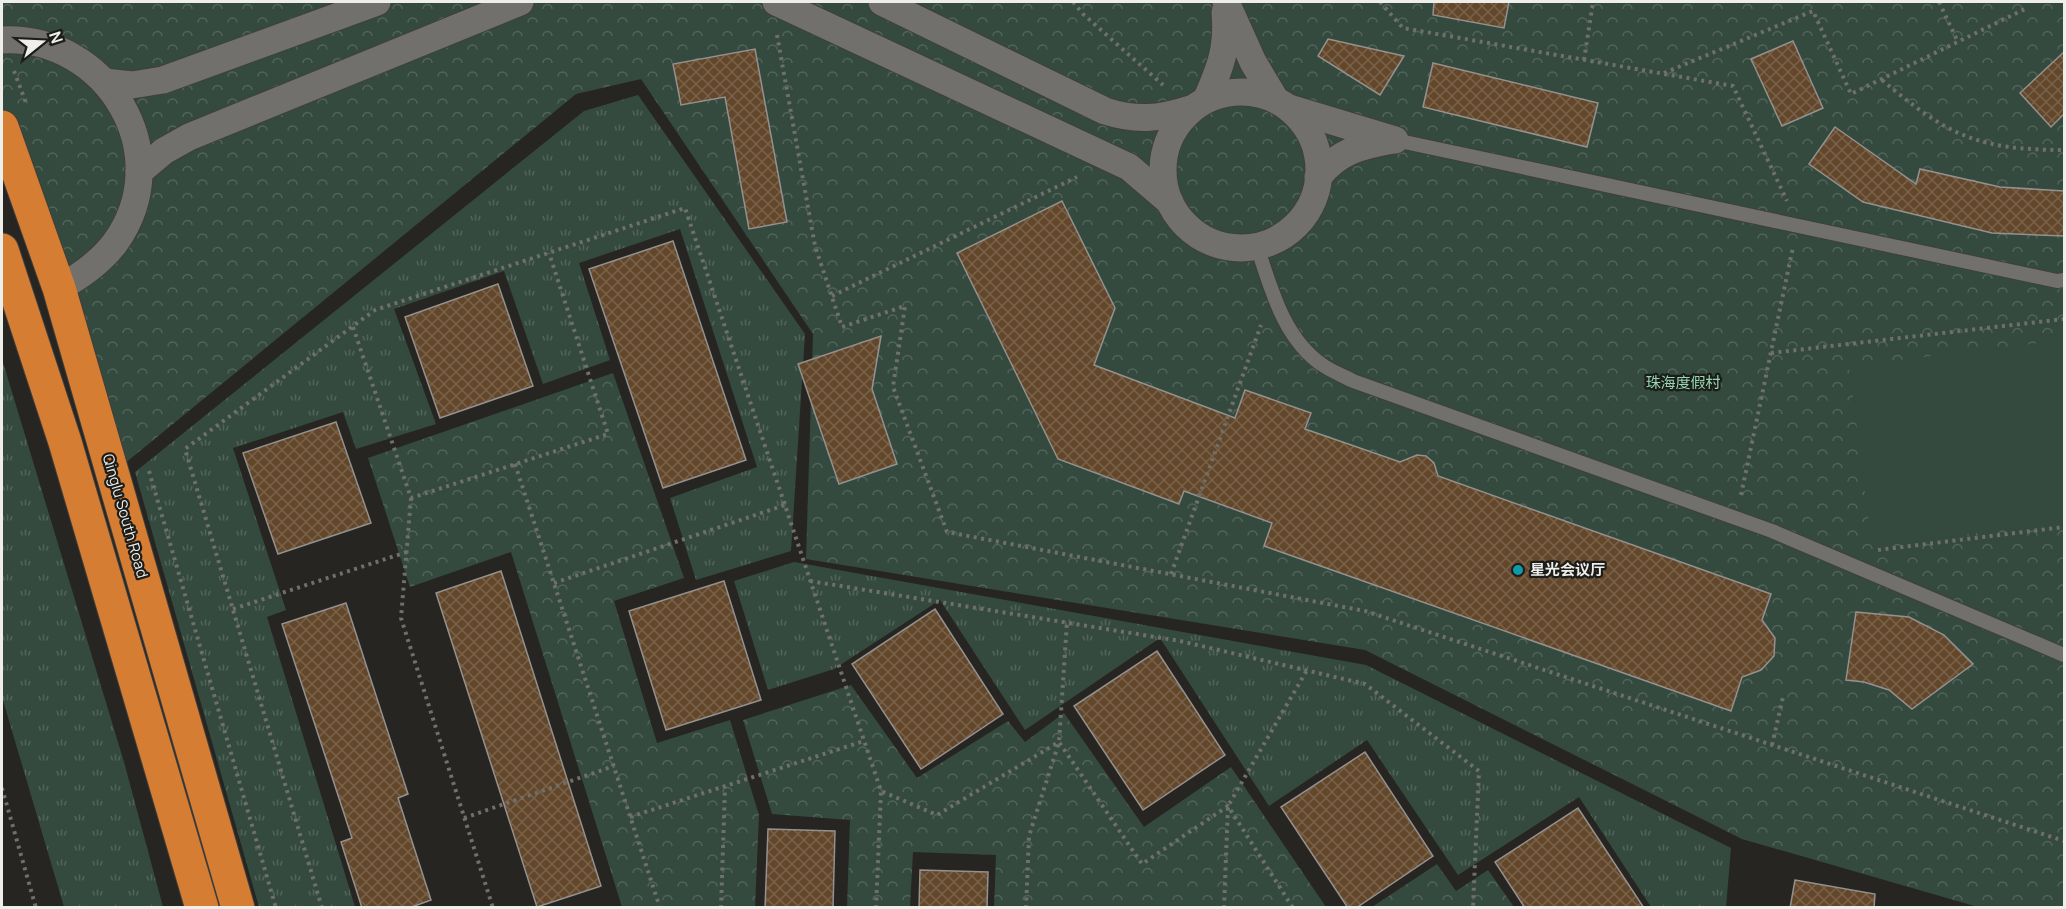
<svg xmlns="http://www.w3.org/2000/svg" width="2066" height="909" font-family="Manrope,'Noto Sans SC',sans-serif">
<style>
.grass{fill:url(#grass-tufts)}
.park{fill:url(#park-crowns)}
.garden{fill:#344a3e}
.building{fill:url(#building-cross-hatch);stroke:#94918e;stroke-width:1.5}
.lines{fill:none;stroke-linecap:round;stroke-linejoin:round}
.lane-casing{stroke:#403f3c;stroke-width:16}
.street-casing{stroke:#403f3c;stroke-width:29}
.highway-casing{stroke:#403f3c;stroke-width:35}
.path{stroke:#6f6f6b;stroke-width:4;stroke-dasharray:3 4.5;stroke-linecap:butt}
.lane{stroke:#71706c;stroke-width:14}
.street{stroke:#71706c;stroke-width:27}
.highway{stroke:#d67d34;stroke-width:33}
.culture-dot{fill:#0f9aa8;stroke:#1c1c18;stroke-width:2}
.labels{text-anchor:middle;stroke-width:4.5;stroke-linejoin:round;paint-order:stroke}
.park-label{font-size:15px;fill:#93d6b1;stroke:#1c1c18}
.street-label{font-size:15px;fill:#eeeeeb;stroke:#1c1c18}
.poi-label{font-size:15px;font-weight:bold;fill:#eeeeeb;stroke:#1c1c18;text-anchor:start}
</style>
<defs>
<pattern id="grass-tufts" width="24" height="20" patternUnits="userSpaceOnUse" patternTransform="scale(1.5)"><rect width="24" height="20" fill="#344a3e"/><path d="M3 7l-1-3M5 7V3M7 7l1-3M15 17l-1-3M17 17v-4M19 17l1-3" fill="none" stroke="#52645a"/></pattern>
<pattern id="park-crowns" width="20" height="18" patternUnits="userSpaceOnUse" patternTransform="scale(1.5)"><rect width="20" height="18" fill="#344a3e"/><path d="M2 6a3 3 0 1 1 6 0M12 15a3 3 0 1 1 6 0" fill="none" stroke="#52645a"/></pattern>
<pattern id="building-cross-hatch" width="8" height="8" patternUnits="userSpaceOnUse" patternTransform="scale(1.5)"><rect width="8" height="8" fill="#62472b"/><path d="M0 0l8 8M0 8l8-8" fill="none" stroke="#79624a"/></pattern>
</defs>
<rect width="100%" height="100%" fill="#262521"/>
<g class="grass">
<path d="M 638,95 L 805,334 L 791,551 L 696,580 L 670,498 L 757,467 L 680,229 L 579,263 L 610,360 L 543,384 L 504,271 L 394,309 L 436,424 L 356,449 L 343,412 L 233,448 L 286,610 L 267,617 L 355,907 L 259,907 L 135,472 L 584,111 Z"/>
<path d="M 2,359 L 124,762 L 163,907 L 64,907 L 2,697 Z"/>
<path d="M 794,562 L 1366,665 L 1731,848 L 1726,907 L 1651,907 L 1579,797 L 1458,875 L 1367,740 L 1269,806 L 1160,638 L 1025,730 L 940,600 L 834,669 L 768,690 L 734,581 Z"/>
</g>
<g class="park">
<path d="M 2,2 L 2064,2 L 2064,907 L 1978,907 L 1742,839 L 1365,650 L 806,559 L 813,334 L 641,79 L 576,94 L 113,473 L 2,126 Z"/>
<path d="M 613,373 L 684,578 L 614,601 L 657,743 L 730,720 L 759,815 L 755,907 L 622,907 L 511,552 L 410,587 L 368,458 Z"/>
<path d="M 851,685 L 917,778 L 1008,721 L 1025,742 L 1064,713 L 1144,827 L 1231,767 L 1326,907 L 994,907 L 996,855 L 913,852 L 910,907 L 847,907 L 850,820 L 772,814 L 743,720 Z"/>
<path d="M 1437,864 L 1456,891 L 1488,870 L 1514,907 L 1372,907 Z"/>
</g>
<path class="garden" d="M 2064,340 L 2064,522 L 1872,546 L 1849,366 Z"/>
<g class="building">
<path d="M 1434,2 L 1509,2 L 1504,28 L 1433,15 Z"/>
<path d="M 1328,39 L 1404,56 L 1380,95 L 1318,56 Z"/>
<path d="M 1793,41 L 1823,108 L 1782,126 L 1751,59 Z"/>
<path d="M 755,49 L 787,222 L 749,229 L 725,97 L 681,105 L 673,64 Z"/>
<path d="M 2064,52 L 2064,114 L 2051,127 L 2020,93 Z"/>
<path d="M 1433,63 L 1598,103 L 1587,147 L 1423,107 Z"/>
<path d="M 1835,127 L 1916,184 L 1920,169 L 2000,187 L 2064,191 L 2064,236 L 1992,233 L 1863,202 L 1809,164 Z"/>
<path d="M 1062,201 L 1115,308 L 1094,365 L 1235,418 L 1245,390 L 1311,413 L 1305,429 L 1400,462 L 1417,455 L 1426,456 L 1434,463 L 1438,476 L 1771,594 L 1762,620 L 1775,638 L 1774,656 L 1761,670 L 1742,677 L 1731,711 L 1264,546 L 1272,523 L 1184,491 L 1179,504 L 1058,459 L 957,253 Z"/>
<path d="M 673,241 L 746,460 L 663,488 L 589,269 Z"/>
<path d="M 498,284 L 533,386 L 440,418 L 405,317 Z"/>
<path d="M 881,336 L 872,389 L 897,464 L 839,484 L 798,364 Z"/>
<path d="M 336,422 L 371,523 L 278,554 L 243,453 Z"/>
<path d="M 501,571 L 601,886 L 537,907 L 436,593 Z"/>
<path d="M 724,581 L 761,700 L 666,730 L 629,611 Z"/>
<path d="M 346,603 L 408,794 L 398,798 L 431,900 L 409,908 L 362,908 L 341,842 L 352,838 L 282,624 Z"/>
<path d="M 935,609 L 1003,714 L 921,769 L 852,664 Z"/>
<path d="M 1856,612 L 1909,617 L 1944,635 L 1973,664 L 1912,709 L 1889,690 L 1864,682 L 1846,680 Z"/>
<path d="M 1157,651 L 1225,755 L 1143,810 L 1074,706 Z"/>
<path d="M 1365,752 L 1433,856 L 1356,908 L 1348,908 L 1281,807 Z"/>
<path d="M 1578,808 L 1644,908 L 1525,908 L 1495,862 Z"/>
<path d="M 768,829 L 835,831 L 833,908 L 765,908 Z"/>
<path d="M 920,870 L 988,872 L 987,908 L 919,908 Z"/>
<path d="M 1795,880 L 1875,894 L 1874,908 L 1790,908 Z"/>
</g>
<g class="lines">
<defs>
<g id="lane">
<path d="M 1395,140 L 2057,281 L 2064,280"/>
<path d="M 1257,246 C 1271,289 1284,340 1324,366 C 1333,372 1344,376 1353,381 L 1772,531 L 2064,655"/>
</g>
<g id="street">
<path d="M 776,2 L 1129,167 L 1170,202"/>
<path d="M 882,2 L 1105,111 C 1136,121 1159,119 1190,109"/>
<path d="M 1226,2 L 1253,62 L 1275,99"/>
<path d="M 2,40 C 107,35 179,154 115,243 C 100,263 81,276 59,288"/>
<path d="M 105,82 L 132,85 L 163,80 L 377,2"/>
<circle cx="1241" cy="170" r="78"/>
<path d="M 1207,98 C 1221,66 1228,47 1225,12"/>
<path d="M 1289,108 L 1395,140"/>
<path d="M 139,172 L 164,151 L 189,137 L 520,2"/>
<path d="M 1318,177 C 1339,151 1360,146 1393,140"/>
</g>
<g id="highway">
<path d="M 2,127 L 59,288 L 238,908"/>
<path d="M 2,250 L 65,442 L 202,908"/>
</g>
</defs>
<use href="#lane" class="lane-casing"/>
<use href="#street" class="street-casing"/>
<use href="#highway" class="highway-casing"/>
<g class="path">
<path d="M 1073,2 L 1083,14 L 1163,85"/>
<path d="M 1380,2 L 1403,28 L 1733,86 L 1787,201"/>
<path d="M 1939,2 L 1958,42"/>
<path d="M 777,35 L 815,246 L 842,327 L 905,306 L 893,387 L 947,532 L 1365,611 L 2064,841"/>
<path d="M 1584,60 L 1593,2"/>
<path d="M 14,71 L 26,103"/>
<path d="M 1664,73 L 1813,11 L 1851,94 L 2027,8"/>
<path d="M 1882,80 C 1947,135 1977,150 2064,150"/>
<path d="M 832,296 L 1077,177"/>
<path d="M 353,327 L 411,498 L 608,434 L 549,253"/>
<path d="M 1771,353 L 2064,319"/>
<path d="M 515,464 L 660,908"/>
<path d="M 149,471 L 276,908"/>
<path d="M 1741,495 L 1793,247"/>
<path d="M 411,498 L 401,618 L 493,908"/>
<path d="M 1878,550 L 2064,527"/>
<path d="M 1171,574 L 1261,325"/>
<path d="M 810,581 L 1180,641 L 1365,684 L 1479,771 L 1473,908"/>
<path d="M 554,583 L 785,505"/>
<path d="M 233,609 L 407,552"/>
<path d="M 1772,745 L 1783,697"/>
<path d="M 2,788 L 36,908"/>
<path d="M 630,817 L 864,741"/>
<path d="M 464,818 L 614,766"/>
<path d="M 322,908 L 185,449 L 375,310 L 685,208 L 881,791 L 937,815 L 1059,742 L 1142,864 L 1228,806 L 1293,908"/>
<path d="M 721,908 L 725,787"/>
<path d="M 876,908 L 881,791"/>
<path d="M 1026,908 L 1029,836 L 1059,742 L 1067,622"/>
<path d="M 1224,908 L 1228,806 L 1307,670"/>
</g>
<use href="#lane" class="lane"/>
<use href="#street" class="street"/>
<use href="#highway" class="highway"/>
</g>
<circle class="culture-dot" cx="1518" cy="570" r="6"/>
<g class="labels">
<g class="park-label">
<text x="1683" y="388">珠海度假村</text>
</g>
<g class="street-label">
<text transform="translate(125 516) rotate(74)" y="5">Qinglu South Road</text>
</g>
<g class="poi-label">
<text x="1530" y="575">星光会议厅</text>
</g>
</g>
<rect width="2066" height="909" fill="none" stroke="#eeeeeb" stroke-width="6"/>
<g transform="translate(42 42) rotate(72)" stroke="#1c1c18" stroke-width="4.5" paint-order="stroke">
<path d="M0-4.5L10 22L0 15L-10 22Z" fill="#eeeeeb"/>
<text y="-9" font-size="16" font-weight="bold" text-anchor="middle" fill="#eeeeeb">N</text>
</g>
</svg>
